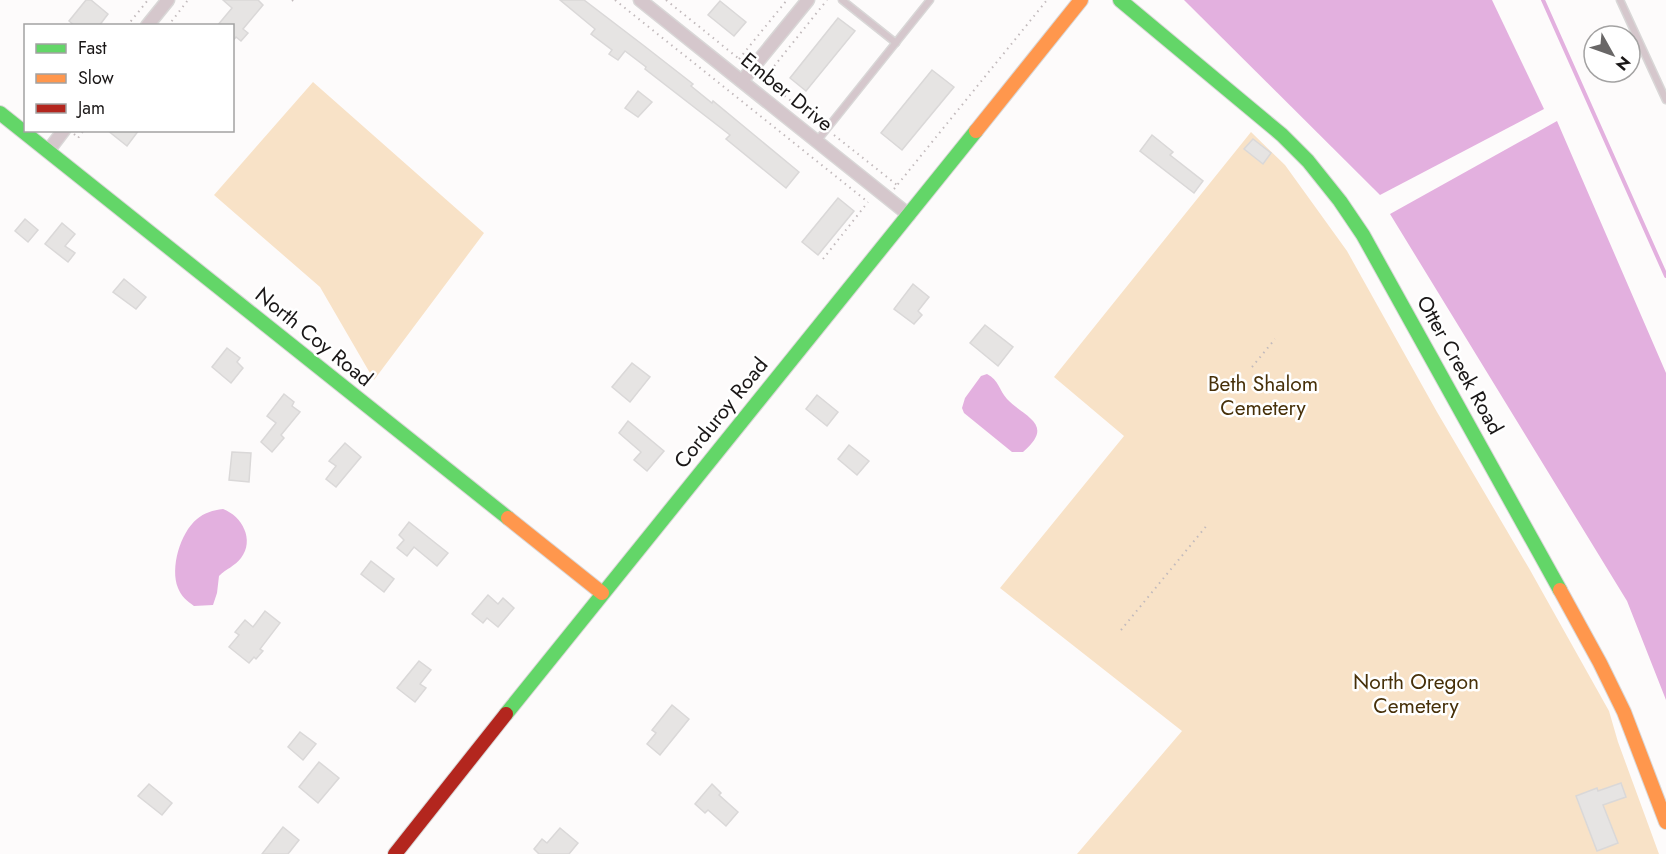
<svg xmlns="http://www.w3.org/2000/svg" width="1666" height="854" font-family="Jost,sans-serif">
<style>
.green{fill:#f8e2c7}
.water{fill:#e3b0df}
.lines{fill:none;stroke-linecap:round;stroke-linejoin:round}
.stream{stroke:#e3b0df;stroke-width:4}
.building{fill:#e6e4e3;stroke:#dad8d8;stroke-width:1.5}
.lane-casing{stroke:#d9d7d7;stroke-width:9}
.street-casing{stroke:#d9d7d7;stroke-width:15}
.fast-casing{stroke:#d9d7d7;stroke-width:16}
.slow-casing{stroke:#d9d7d7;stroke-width:16}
.jam-casing{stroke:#d9d7d7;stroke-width:16}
.path{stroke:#c2babc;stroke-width:2;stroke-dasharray:1.5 4.5;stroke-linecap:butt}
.lane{stroke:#d5c7cc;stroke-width:6}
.street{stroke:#d5c7cc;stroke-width:12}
.fast{stroke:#63d668;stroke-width:14}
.slow{stroke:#ff974d;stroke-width:14}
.jam{stroke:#b3261e;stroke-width:14}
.labels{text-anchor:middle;stroke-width:5;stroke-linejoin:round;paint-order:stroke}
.street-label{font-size:21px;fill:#1a1717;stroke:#fff}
.park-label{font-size:21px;fill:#473009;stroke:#fff}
</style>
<rect width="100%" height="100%" fill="#fdfbfb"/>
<g class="green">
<path d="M 313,82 L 484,233 L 374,380 L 320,287 L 214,195 Z"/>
<path d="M 1251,132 L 1285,165 L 1347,251 L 1437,412 L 1530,570 L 1609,711 L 1618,742 L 1659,854 L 1077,854 L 1182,731 L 1000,588 L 1124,436 L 1054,377 Z"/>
</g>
<g class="water">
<path d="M 1184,0 L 1492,0 L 1544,109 L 1380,195 Z"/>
<path d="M 1557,121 L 1666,373 L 1666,700 L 1627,601 L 1390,214 Z"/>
<path d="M 987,374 C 999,380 999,390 1007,399 C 1024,417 1056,424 1023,452 L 1012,452 L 964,413 L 962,408 L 965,398 L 981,376 Z"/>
<path d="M 223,509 C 242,516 255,540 241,558 C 235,566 226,569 219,576 L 217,593 L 213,605 L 194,606 C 187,601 181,596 178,588 C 170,568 180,533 197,519 C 204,513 213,510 223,509 Z"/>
</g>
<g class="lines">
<path class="stream" d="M 1543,0 L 1666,276"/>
</g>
<g class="building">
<path d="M 86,0 L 91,0 L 108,14 L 99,26 L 75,26 L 69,21 Z"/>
<path d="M 223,0 L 258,0 L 263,5 L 243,29 L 248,33 L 241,41 L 236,37 L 232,42 L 232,26 L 217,26 L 232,8 Z"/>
<path d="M 560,0 L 584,0 L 643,45 L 693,84 L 691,86 L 712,103 L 713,101 L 799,172 L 786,188 L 726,139 L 730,135 L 645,69 L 646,67 L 625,51 L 618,60 L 609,54 L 612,50 L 591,34 L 595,29 Z"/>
<path d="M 720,1 L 746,22 L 734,36 L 708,15 Z"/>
<path d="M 838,18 L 855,31 L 806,91 L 790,78 Z"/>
<path d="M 932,70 L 954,87 L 902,150 L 881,133 Z"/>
<path d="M 638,91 L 652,102 L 638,117 L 625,108 Z"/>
<path d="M 107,130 L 139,130 L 127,146 Z"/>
<path d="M 1152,135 L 1173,152 L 1170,155 L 1203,181 L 1194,193 L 1140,151 Z"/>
<path d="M 1253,139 L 1271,153 L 1263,164 L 1244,149 Z"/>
<path d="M 838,198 L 854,211 L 818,255 L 802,242 Z"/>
<path d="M 25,219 L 38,230 L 28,242 L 15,231 Z"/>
<path d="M 62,223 L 75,234 L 65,246 L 75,253 L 68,262 L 45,244 Z"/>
<path d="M 124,279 L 146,297 L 136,309 L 113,292 Z"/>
<path d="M 913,284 L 929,297 L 918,311 L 922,315 L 914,324 L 894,309 Z"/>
<path d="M 985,325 L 1013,347 L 998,366 L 970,343 Z"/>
<path d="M 227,348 L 240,358 L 237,362 L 243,368 L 231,383 L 212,367 Z"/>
<path d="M 632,363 L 650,377 L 630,402 L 612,387 Z"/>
<path d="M 284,394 L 294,402 L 292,406 L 300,412 L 281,435 L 284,438 L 272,452 L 261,442 L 276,423 L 267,416 Z"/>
<path d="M 817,395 L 838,412 L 827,426 L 806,409 Z"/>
<path d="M 628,421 L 664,451 L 647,471 L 634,460 L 641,452 L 619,433 Z"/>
<path d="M 345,443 L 361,457 L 336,487 L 326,479 L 336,466 L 329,461 Z"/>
<path d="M 849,445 L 869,461 L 857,475 L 838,459 Z"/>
<path d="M 232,452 L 251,453 L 249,482 L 229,480 Z"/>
<path d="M 409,522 L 448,553 L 437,566 L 414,547 L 407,556 L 397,548 L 404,540 L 399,535 Z"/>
<path d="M 371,561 L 394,579 L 384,592 L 361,574 Z"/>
<path d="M 488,595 L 498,604 L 503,598 L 514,608 L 498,627 L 487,618 L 483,623 L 472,614 Z"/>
<path d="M 265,611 L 280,623 L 260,649 L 263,651 L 256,659 L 254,657 L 249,663 L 229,647 L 239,635 L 235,632 L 245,620 L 253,627 Z"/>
<path d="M 419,661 L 431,670 L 420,684 L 426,688 L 415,702 L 397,688 Z"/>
<path d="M 672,705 L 689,719 L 660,755 L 647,744 L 656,733 L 652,730 Z"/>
<path d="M 300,732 L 316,744 L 303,760 L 288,747 Z"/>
<path d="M 319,762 L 339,778 L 318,803 L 299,787 Z"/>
<path d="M 1621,783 L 1626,797 L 1603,805 L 1618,843 L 1597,851 L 1576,796 L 1597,788 L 1598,791 Z"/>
<path d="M 149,784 L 172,803 L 162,815 L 138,796 Z"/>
<path d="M 712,784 L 721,793 L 719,795 L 738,812 L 726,826 L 708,810 L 705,813 L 695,804 Z"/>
<path d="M 283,827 L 299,840 L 288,854 L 262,854 Z"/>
<path d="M 560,828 L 578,843 L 569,854 L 539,854 L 534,849 L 542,839 L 547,843 Z"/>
</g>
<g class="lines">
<defs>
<g id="lane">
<path d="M 842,0 L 896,43"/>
<path d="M 1620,0 L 1666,100"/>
<path d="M 817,141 L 930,0"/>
</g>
<g id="street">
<path d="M 640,0 L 909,215"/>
<path d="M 147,26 L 168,0"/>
<path d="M 742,81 L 808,0"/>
<path d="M 48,151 L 64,130"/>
</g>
<g id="fast">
<path d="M 1120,0 L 1282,135 L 1308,161 L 1340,201 L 1363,235 L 1560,590"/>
<path d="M 0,113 L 508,518"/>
<path d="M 506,714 L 976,131"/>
</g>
<g id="slow">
<path d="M 976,131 L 1081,0"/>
<path d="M 508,518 L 602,593"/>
<path d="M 1560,590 L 1600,663 L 1624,712 L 1666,822"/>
</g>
<path id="jam" d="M 395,854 L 506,714"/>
</defs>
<use href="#lane" class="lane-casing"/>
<use href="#street" class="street-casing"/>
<use href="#fast" class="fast-casing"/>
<use href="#slow" class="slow-casing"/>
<use href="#jam" class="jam-casing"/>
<g class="path">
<path d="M 292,0 L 295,2"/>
<path d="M 615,0 L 868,202"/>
<path d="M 666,0 L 743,62"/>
<path d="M 127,26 L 148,0"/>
<path d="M 168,26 L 188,0"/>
<path d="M 739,59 L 787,0"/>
<path d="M 761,77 L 820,124"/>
<path d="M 763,80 L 827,0"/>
<path d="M 74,134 L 78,138 L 84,130"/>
<path d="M 834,135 L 897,185"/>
<path d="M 894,189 L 1047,0"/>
<path d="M 823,259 L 868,202"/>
<path d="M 1252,367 L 1275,339"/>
<path d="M 1121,630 L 1208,524"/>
</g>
<use href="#lane" class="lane"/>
<use href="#street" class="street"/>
<use href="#fast" class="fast"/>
<use href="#slow" class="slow"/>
<use href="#jam" class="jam"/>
</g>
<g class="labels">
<g class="street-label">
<text transform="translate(787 92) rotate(39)" y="7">Ember Drive</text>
<text transform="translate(314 337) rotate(39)" y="7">North Coy Road</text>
<text transform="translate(1460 365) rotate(61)" y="7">Otter Creek Road</text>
<text transform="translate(721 413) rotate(-51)" y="7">Corduroy Road</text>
</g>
<g class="park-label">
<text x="1263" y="391">Beth Shalom<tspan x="1263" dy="24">Cemetery</tspan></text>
<text x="1416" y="689">North Oregon<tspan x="1416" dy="24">Cemetery</tspan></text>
</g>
</g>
<rect x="24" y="24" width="210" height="108" fill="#ffffff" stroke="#a3a2a2" stroke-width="1.5"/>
<rect x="36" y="44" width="30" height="9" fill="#63d668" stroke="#a3a2a2" stroke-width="1.5"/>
<text x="78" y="54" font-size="18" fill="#1a1717">Fast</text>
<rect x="36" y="74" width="30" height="9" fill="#ff974d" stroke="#a3a2a2" stroke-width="1.5"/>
<text x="78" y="84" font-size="18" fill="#1a1717">Slow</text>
<rect x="36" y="104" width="30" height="9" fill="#b3261e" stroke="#a3a2a2" stroke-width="1.5"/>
<text x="78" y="114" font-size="18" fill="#1a1717">Jam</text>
<g transform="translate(1612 54) rotate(130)"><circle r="28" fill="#ffffff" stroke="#a3a2a2" stroke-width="1.5"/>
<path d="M0-4.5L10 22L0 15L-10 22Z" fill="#696767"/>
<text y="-9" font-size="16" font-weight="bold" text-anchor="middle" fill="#1a1717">N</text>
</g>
</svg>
